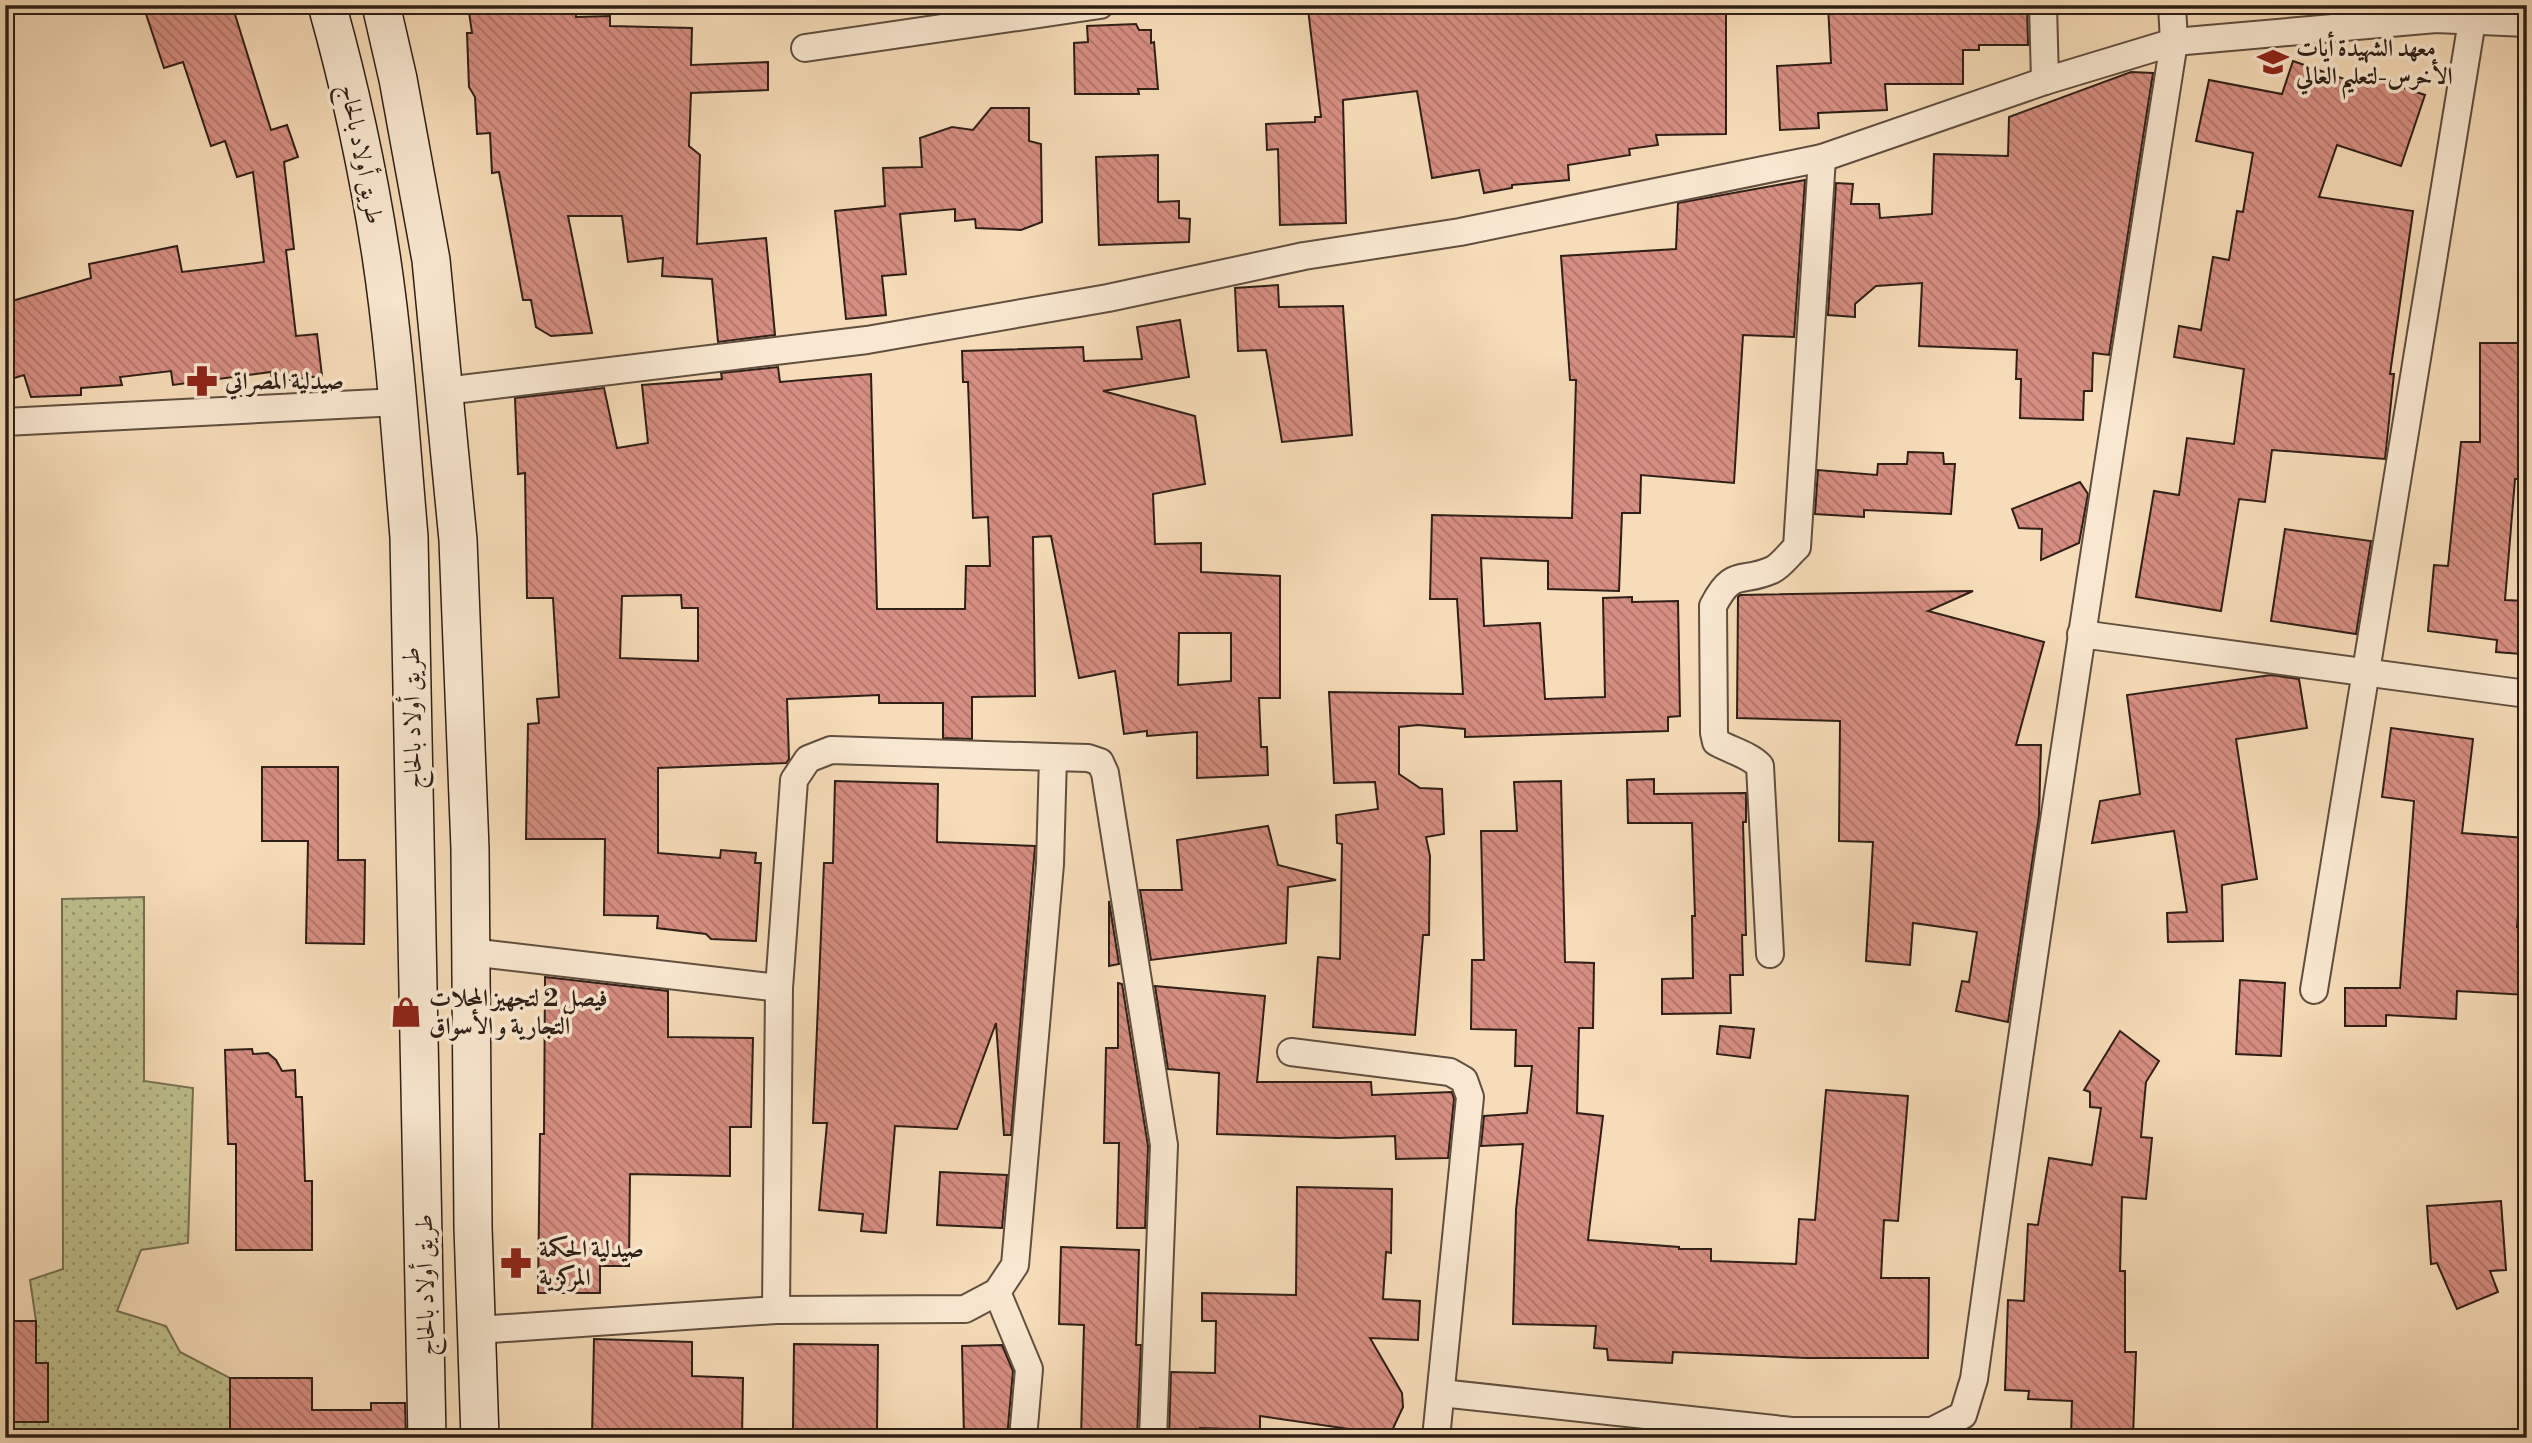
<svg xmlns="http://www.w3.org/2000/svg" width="2532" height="1443" font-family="'Libre Bodoni',Amiri,serif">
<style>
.garden{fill:url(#garden-dots);stroke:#767052;stroke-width:2}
.building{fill:url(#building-back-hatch);stroke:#2e1f17;stroke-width:2;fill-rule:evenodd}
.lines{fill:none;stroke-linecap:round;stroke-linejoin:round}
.street-casing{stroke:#604e3f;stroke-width:30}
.secondary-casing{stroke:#2e1f17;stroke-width:40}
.street{stroke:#f9e8d1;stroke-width:26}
.secondary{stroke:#f9e8d1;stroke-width:37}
.labels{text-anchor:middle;stroke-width:7;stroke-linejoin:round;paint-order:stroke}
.poi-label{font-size:24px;font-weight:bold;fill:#2e1f17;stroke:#f9e8d1;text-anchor:start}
.street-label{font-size:24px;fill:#2e1f17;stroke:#f9e8d1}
</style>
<defs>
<pattern id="garden-dots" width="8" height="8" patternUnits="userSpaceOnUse" patternTransform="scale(1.75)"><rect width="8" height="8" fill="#bec08d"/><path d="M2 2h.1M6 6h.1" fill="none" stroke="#9b9b72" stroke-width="1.8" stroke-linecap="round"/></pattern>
<pattern id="building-back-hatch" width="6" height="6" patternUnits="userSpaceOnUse" patternTransform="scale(1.75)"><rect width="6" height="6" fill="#d78e82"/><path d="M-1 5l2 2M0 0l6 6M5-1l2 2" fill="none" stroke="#af7369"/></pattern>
</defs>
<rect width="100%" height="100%" fill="#f6dcb8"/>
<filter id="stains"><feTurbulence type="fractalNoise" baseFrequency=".00286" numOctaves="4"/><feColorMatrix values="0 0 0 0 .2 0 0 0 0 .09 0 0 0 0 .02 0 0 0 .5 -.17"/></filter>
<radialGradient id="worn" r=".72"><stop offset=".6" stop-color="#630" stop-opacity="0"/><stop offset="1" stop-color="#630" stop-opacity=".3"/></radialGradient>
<path class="garden" d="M 144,897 L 144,1081 L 193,1088 L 188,1243 L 141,1250 L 117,1311 L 166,1326 L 180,1352 L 230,1378 L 230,1438 L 5,1438 L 5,1422 L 48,1422 L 48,1363 L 36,1363 L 36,1321 L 30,1280 L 63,1269 L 62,899 Z"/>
<g class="building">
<path d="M 143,5 L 232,5 L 271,130 L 287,125 L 298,157 L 284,162 L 294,249 L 286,250 L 296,336 L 317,334 L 322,376 L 272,382 L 271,372 L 173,385 L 171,371 L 120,377 L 122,385 L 81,388 L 81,395 L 31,397 L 24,375 L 5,381 L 5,303 L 91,278 L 89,264 L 177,246 L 182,272 L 264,262 L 253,172 L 237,177 L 225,141 L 211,146 L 183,62 L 164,68 Z"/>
<path d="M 468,5 L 575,5 L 576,17 L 610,16 L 610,26 L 692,28 L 691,65 L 768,62 L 768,90 L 691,93 L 689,146 L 700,155 L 697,244 L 766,238 L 775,335 L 718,342 L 712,279 L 662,276 L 663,258 L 628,262 L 622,216 L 568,216 L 592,333 L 551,336 L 536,327 L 531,300 L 523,300 L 499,172 L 492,173 L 490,133 L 477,134 L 475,97 L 469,87 L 467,33 L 472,33 Z"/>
<path d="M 1338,5 L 1726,5 L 1726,134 L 1656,135 L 1658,145 L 1629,149 L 1630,155 L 1568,165 L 1569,180 L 1512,185 L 1512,188 L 1484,193 L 1479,170 L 1432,178 L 1417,91 L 1343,100 L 1346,223 L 1280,225 L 1278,149 L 1267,150 L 1266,124 L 1315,122 L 1315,117 L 1321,117 L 1308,9 Z"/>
<path d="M 1828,5 L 2027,5 L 2028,45 L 1979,45 L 1979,50 L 1963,50 L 1963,84 L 1885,84 L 1887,110 L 1818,113 L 1819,128 L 1780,130 L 1777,66 L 1831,63 Z"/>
<path d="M 1136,24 L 1139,30 L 1151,30 L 1151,43 L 1154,42 L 1158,89 L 1138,89 L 1139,94 L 1075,94 L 1074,43 L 1088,42 L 1087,26 Z"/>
<path d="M 2293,61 L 2361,85 L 2365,75 L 2425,95 L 2401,166 L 2337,145 L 2319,197 L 2413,211 L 2390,374 L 2394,374 L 2385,459 L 2272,450 L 2265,502 L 2239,499 L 2221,611 L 2136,597 L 2154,491 L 2179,495 L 2187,438 L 2234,444 L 2244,369 L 2174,357 L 2179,326 L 2201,330 L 2213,257 L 2229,260 L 2237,211 L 2243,212 L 2253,153 L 2196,141 L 2209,80 L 2282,94 Z"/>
<path d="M 2131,72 L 2153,73 L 2109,355 L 2093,353 L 2092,391 L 2084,391 L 2083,420 L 2020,418 L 2021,379 L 2016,379 L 2017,350 L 1919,346 L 1922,283 L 1876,286 L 1855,304 L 1855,317 L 1828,315 L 1836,183 L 1853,184 L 1851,204 L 1879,204 L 1880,218 L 1932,214 L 1934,154 L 2008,156 L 2009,117 Z"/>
<path d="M 991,108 L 1029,108 L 1029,141 L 1041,144 L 1042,222 L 1021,230 L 976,228 L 975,219 L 955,221 L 955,209 L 900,214 L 906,274 L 882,276 L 886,315 L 846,319 L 835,211 L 885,206 L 883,168 L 922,167 L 920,138 L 952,127 L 973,130 Z"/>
<path d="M 1158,155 L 1158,202 L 1179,201 L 1179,218 L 1190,219 L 1189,242 L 1099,245 L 1096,157 Z"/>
<path d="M 1805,180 L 1794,337 L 1743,335 L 1734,483 L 1641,475 L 1640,513 L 1622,513 L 1619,591 L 1548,589 L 1548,561 L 1481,558 L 1484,626 L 1540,623 L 1545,699 L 1605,697 L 1603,598 L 1632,597 L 1632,602 L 1678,601 L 1680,716 L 1668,717 L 1668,731 L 1465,737 L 1465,729 L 1418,725 L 1399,727 L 1399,774 L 1420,788 L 1442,789 L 1444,834 L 1426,837 L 1430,856 L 1429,935 L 1423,935 L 1415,1035 L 1313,1027 L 1318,957 L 1340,959 L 1342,844 L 1337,843 L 1336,815 L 1378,809 L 1375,782 L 1334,783 L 1329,692 L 1463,694 L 1457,599 L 1430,599 L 1432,515 L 1572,518 L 1576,380 L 1570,380 L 1561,256 L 1676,249 L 1678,203 Z"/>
<path d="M 1278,285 L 1279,307 L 1343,306 L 1352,435 L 1282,442 L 1266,350 L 1238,351 L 1235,288 Z"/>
<path d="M 1180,320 L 1189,377 L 1103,391 L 1195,416 L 1205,484 L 1153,494 L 1155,544 L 1201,543 L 1201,572 L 1280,576 L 1280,698 L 1259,698 L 1261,747 L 1267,747 L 1268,775 L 1197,778 L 1197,732 L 1147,736 L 1147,731 L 1124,734 L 1115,671 L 1079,678 L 1051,536 L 1033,537 L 1035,696 L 972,697 L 972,739 L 943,738 L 943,703 L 879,703 L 879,695 L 787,699 L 789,759 L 786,763 L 658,768 L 658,853 L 720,858 L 721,850 L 756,853 L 755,863 L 761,863 L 756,941 L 711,939 L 706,934 L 657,928 L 658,916 L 604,915 L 605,839 L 526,839 L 528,724 L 539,723 L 537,699 L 559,697 L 553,598 L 527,598 L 525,473 L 518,474 L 515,398 L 604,388 L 617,448 L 648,443 L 642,385 L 722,379 L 721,373 L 778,367 L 780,382 L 871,374 L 877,609 L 965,609 L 966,566 L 990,566 L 988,517 L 973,518 L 968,382 L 963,382 L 962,351 L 1083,347 L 1084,361 L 1142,359 L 1137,327 ZM 681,595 L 682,608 L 698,608 L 698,661 L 620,658 L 622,596 ZM 1179,633 L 1231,633 L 1231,681 L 1178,685 Z"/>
<path d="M 2480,343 L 2527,343 L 2527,479 L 2515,479 L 2505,600 L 2526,601 L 2521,654 L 2496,652 L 2497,640 L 2428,631 L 2434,565 L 2448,566 L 2461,442 L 2480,442 Z"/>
<path d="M 1908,452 L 1943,453 L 1944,464 L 1955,464 L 1951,514 L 1864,510 L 1864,517 L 1815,514 L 1818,470 L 1877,475 L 1878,464 L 1907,464 Z"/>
<path d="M 2080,482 L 2088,494 L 2079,543 L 2041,560 L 2042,529 L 2019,528 L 2012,509 Z"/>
<path d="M 2285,529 L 2371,541 L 2356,634 L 2271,621 Z"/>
<path d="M 1973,591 L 1928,611 L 2044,642 L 2016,745 L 2041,745 L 2039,816 L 2008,1022 L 1956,1011 L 1962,981 L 1969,982 L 1977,932 L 1913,923 L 1910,965 L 1866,961 L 1873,842 L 1839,841 L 1840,721 L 1737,718 L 1738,597 L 1740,595 Z"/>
<path d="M 2271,675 L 2299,679 L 2307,728 L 2236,739 L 2257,879 L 2222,885 L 2223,941 L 2168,942 L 2167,913 L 2187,912 L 2174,831 L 2092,843 L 2100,801 L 2140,794 L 2127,695 Z"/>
<path d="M 2391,728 L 2473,739 L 2462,833 L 2525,838 L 2517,927 L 2527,928 L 2527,995 L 2457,991 L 2456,1019 L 2386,1015 L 2386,1026 L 2345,1026 L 2345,988 L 2400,988 L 2414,801 L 2382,797 Z"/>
<path d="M 262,767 L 338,767 L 338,860 L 365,860 L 364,944 L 306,943 L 308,841 L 262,841 Z"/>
<path d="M 1654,779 L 1654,794 L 1746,793 L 1746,822 L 1743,822 L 1746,935 L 1742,935 L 1743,975 L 1730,975 L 1731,1013 L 1662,1014 L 1662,979 L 1693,978 L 1692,916 L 1695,916 L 1692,823 L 1628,823 L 1627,780 Z"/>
<path d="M 835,781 L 938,784 L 937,842 L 1035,846 L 1011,1135 L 1004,1135 L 996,1023 L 957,1129 L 895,1126 L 886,1233 L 861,1231 L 863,1214 L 819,1210 L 827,1123 L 813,1123 L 824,863 L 833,863 Z"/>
<path d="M 1561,781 L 1565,962 L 1594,963 L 1593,1028 L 1579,1028 L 1577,1113 L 1603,1116 L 1588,1240 L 1679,1247 L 1679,1249 L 1711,1249 L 1711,1261 L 1796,1264 L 1799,1219 L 1815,1220 L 1826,1090 L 1908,1096 L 1898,1221 L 1884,1220 L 1881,1278 L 1929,1278 L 1928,1358 L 1806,1358 L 1673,1352 L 1672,1363 L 1608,1360 L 1607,1349 L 1594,1348 L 1596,1326 L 1513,1324 L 1516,1210 L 1523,1144 L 1481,1146 L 1484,1116 L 1527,1113 L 1532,1066 L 1515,1066 L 1516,1030 L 1471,1029 L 1472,960 L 1484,960 L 1481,831 L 1517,831 L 1514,782 Z"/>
<path d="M 1268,826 L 1278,865 L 1336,880 L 1288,887 L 1286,943 L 1151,960 L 1140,890 L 1182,890 L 1177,840 Z"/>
<path d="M 1109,901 L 1119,964 L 1109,966 Z"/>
<path d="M 545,977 L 668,991 L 668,1037 L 753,1038 L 751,1127 L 730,1127 L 730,1176 L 630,1174 L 629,1266 L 600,1266 L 600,1293 L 538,1293 L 540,1134 L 544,1134 Z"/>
<path d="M 2240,980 L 2285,983 L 2281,1056 L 2236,1054 Z"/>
<path d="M 1118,983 L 1122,984 L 1148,1146 L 1145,1228 L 1117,1228 L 1119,1143 L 1104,1143 L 1106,1048 L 1118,1048 Z"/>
<path d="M 1155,986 L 1265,996 L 1257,1082 L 1371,1082 L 1372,1095 L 1452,1092 L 1454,1099 L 1448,1158 L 1396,1159 L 1395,1136 L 1338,1138 L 1217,1134 L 1219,1073 L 1168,1069 Z"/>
<path d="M 1720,1026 L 1754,1029 L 1750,1058 L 1717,1054 Z"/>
<path d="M 2120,1031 L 2159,1061 L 2146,1082 L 2141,1137 L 2152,1138 L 2146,1199 L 2122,1197 L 2120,1271 L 2125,1271 L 2125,1352 L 2136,1352 L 2133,1438 L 2071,1438 L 2072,1401 L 2028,1399 L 2029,1391 L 2005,1390 L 2008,1300 L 2024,1301 L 2028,1224 L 2038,1225 L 2049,1158 L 2092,1165 L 2101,1108 L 2090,1107 L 2090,1092 L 2084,1090 Z"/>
<path d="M 252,1049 L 253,1054 L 268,1053 L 276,1060 L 282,1071 L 295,1070 L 296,1097 L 302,1097 L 305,1181 L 312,1181 L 312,1250 L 236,1250 L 236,1144 L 228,1144 L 225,1050 Z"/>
<path d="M 940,1172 L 1007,1175 L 1002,1228 L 937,1225 Z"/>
<path d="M 1297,1187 L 1392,1189 L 1391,1253 L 1386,1252 L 1383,1299 L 1420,1301 L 1418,1340 L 1370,1338 L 1402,1393 L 1403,1407 L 1390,1435 L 1260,1416 L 1260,1430 L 1200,1428 L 1200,1438 L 1169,1437 L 1171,1372 L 1215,1373 L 1216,1321 L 1202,1321 L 1202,1293 L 1296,1295 Z"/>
<path d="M 2501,1201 L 2506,1270 L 2490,1271 L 2498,1292 L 2457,1309 L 2437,1263 L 2431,1264 L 2427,1206 Z"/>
<path d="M 1061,1247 L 1139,1250 L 1136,1345 L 1141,1345 L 1137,1438 L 1081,1438 L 1084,1325 L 1059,1324 Z"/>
<path d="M 5,1321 L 36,1321 L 36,1363 L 48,1363 L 48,1422 L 5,1422 Z"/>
<path d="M 594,1339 L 692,1342 L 692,1376 L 743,1378 L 742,1438 L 592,1438 Z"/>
<path d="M 794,1344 L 878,1345 L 877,1431 L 793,1429 Z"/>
<path d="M 1002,1345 L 1013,1371 L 1007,1438 L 964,1438 L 962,1346 Z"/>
<path d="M 230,1378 L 312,1378 L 312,1410 L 371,1410 L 371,1403 L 405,1403 L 406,1438 L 230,1438 Z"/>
</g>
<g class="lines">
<defs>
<g id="street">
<path d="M 2043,5 L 2045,81"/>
<path d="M 805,48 L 1100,5"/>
<path d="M 445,391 L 867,340 L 1108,298 L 1304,256 L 1460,232 L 1822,158 L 2045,81 L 2174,42 L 2436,19 L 2527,23"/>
<path d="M 5,422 L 398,402"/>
<path d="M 2081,634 L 2527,694"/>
<path d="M 1053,757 L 1088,758 L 1100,762 L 1105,773 L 1164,1145 L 1153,1438"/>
<path d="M 470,952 L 779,988"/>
<path d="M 1770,954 L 1760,766 C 1750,755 1730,750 1716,742 L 1714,733 L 1713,606 C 1733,567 1741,584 1772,570 C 1781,566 1789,554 1797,547 L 1822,158"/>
<path d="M 2314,990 L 2472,21"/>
<path d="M 1291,1052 L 1450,1072 L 1464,1080 L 1470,1097 L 1436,1438"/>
<path d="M 997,1292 L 1029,1369 L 1023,1438"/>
<path d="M 477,1330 L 776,1310 L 965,1309 L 997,1292 L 1015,1265 L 1050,864 L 1053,757 L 831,750 L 808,759 L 794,780 L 779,988 L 776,1310"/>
<path d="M 1441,1393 L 1792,1431 L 1932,1431 L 1963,1415 L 1974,1379 C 2035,932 2104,487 2174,42 L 2172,5"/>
</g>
<g id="secondary">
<path d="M 327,5 C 350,87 368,171 381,255 C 395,348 401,443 409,537 L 427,1438"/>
<path d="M 381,5 L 398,79 L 431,260 L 458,540 L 470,849 L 473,1227 L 480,1438"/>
</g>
</defs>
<use href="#street" class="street-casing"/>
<use href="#secondary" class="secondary-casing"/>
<use href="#street" class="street"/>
<use href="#secondary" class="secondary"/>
</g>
<defs>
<symbol id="university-bare" viewBox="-9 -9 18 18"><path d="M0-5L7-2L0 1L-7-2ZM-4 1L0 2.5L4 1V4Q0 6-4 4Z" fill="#8f2418" stroke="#f9e8d1" stroke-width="2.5" paint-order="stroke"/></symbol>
<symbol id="pharmacy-bare" viewBox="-9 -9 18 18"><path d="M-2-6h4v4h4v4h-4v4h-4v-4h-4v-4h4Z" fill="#8f2418" stroke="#f9e8d1" stroke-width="2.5" paint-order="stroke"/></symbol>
<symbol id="shop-bare" viewBox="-9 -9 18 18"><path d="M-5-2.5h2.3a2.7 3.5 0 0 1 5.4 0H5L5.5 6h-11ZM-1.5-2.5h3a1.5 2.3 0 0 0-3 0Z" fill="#8f2418" stroke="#f9e8d1" stroke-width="2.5" paint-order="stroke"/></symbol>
</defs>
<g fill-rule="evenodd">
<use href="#university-bare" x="2251" y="40" width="44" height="44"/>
<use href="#pharmacy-bare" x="180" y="359" width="44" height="44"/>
<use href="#shop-bare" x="384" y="990" width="44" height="44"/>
<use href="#pharmacy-bare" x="494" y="1241" width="44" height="44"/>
</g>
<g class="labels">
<g class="poi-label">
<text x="2296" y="56">معهد الشهيدة أيات<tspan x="2296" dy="28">الأخرس-لتعليم العالي</tspan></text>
<text x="225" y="389">صيدلية المصراتي</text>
<text x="429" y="1006">فيصل 2 لتجهيز المحلات<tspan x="429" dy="28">التجارية و الأسواق</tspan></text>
<text x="539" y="1257">صيدلية الحكمة<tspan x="539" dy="28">المركزية</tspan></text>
</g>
<g class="street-label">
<text transform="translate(362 154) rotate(79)" y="8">طريق أولاد بالحاج</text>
<text transform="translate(412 718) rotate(-91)" y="8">طريق أولاد بالحاج</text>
<text transform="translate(425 1285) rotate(-91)" y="8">طريق أولاد بالحاج</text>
</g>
</g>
<rect width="2532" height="1443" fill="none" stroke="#f6dcb8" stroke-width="28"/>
<rect x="7" y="7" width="2518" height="1429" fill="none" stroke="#2e1f17" stroke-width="3.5"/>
<rect x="14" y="14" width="2504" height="1415" fill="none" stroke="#2e1f17" stroke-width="2"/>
<rect width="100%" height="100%" filter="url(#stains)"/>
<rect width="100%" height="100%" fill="url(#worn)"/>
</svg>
